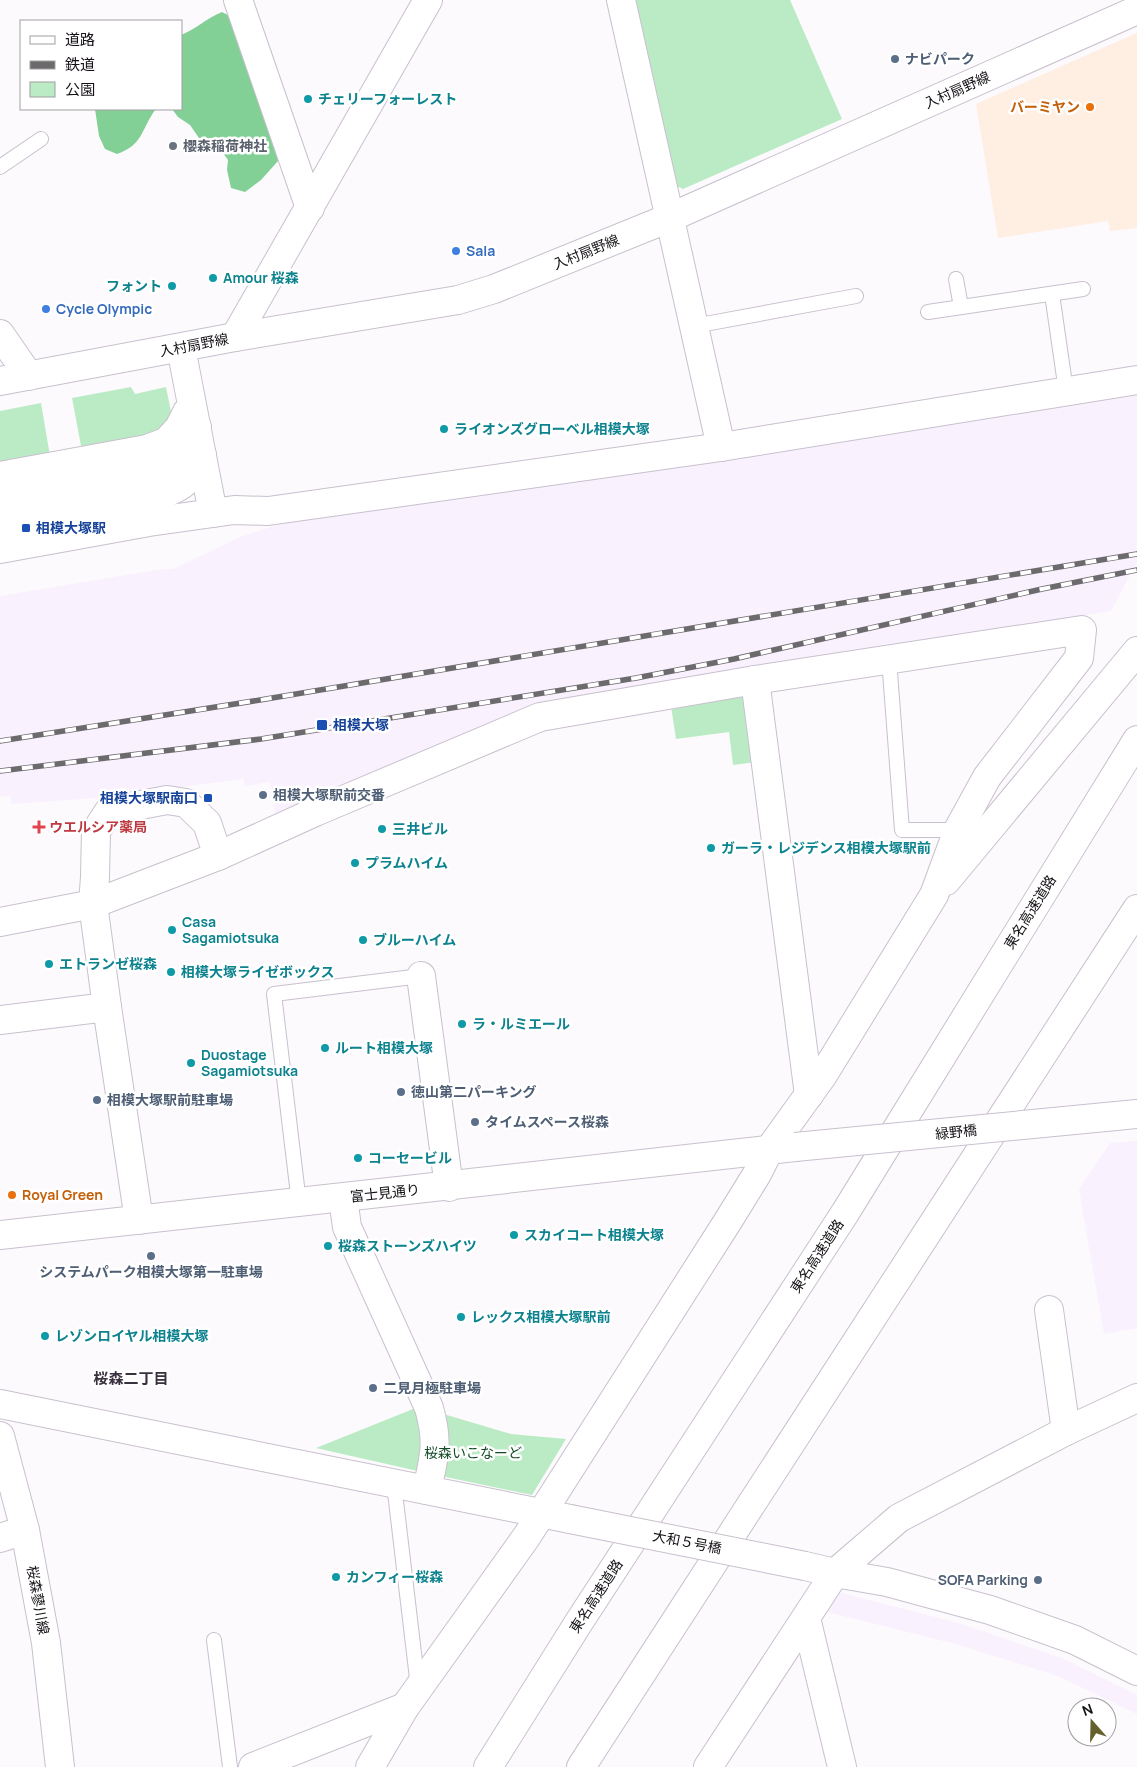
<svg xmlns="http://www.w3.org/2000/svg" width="1137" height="1767" font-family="Manrope,'Noto Sans JP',sans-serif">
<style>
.commercial{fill:#ffeee2}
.built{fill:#f9f1fd}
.green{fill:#bbebc5}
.forest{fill:#82d096}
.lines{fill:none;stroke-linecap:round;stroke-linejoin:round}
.service-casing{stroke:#c9c0ce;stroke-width:16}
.minor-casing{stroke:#c9c0ce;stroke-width:30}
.tertiary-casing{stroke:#c9c0ce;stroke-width:30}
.primary-casing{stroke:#c9c0ce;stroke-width:30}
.motorway-casing{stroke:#c9c0ce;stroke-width:30}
.service{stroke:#fff;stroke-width:14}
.minor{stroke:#fff;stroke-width:28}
.tertiary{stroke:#fff;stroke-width:28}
.primary{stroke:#fff;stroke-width:28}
.motorway{stroke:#fff;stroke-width:28}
.rail-casing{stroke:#6d6a6e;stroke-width:5.5}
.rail{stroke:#fff;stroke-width:4;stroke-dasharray:11;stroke-linecap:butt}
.tertiary-bridge-casing{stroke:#c9c0ce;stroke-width:30;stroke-linecap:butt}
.primary-bridge-casing{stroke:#c9c0ce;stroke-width:30;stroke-linecap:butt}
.tertiary-bridge{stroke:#fff;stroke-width:28}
.primary-bridge{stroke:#fff;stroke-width:28}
.service-dot{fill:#5c6f8a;stroke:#fff;stroke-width:2}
.culture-dot{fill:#0f9aa8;stroke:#fff;stroke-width:2}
.food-dot{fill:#e8710a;stroke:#fff;stroke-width:2}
.worship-dot{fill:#6b7280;stroke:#fff;stroke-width:2}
.shop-dot{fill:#3f7fe0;stroke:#fff;stroke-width:2}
.transit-dot{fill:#1a4fb4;stroke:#fff;stroke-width:2}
.health-dot{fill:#e0444e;stroke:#fff;stroke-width:2}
.labels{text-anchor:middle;stroke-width:5;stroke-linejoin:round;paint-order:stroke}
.service-label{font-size:14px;font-weight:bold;fill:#4e5e75;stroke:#fff;text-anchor:start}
.street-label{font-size:14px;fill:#141015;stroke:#fff}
.culture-label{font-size:14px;font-weight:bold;fill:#0d838f;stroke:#fff;text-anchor:start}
.food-label{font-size:14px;font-weight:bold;fill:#c56008;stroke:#fff;text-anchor:end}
.worship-label{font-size:14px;font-weight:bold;fill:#5b616d;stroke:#fff;text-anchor:start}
.shop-label{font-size:14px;font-weight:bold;fill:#366cbe;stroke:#fff;text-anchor:start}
.transit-label{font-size:14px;font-weight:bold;fill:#164399;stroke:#fff;text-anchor:start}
.health-label{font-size:14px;font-weight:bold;fill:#be3a42;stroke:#fff;text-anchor:start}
.park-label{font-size:14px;fill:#124b26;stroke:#fff}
.neighbourhood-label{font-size:15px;font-weight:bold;fill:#39313d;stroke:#fff}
</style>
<rect width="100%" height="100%" fill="#fcfafd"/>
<path class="commercial" d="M1137,33V228L1110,231L1108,221L998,238L976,104Z"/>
<g class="built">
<path d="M1137,389V562L1111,611L746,669L535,707L276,816L270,782L245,786L243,779L97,798L12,804L10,796L0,797V596L162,569H173L240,537L287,522Z"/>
<path d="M1137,1141V1328L1104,1334L1079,1189L1110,1143Z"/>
<path d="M834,1591L962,1624L1064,1659L1137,1695V1714L1058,1676L956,1644L823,1611Z"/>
</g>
<g class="green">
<path d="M634,0H790L842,119L683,189L674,185Z"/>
<path d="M131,387L135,394L166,387L171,412L168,425L156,435L82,451L72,398Z"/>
<path d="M41,403L50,456L0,466V411Z"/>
<path d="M745,694L756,762L733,765L729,732L676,739L671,706Z"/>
<path d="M418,1407L426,1428L422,1472L316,1448Z"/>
<path d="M440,1413L511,1434L566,1439L532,1495L441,1476Z"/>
</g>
<g class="forest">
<path d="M222,12L239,21L278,148V161L261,180L245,192L231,188L227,170L228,160L221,150L212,142L199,138L190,125L178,117L172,109H181V35C196,29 207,18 222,12Z"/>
<path d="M95,109H159L155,110C141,130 143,145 117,154L105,149L99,136Z"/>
</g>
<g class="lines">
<g class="service-casing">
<g id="service">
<path d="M0,167L41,139"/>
<path d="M956,279L961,307"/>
<path d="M1052,294L1066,391"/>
<path d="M928,312L1083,289"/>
<path d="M694,326L856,296"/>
<path d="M889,659L902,830H958"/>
<path d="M299,1203L274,994L421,976"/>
<path d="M394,1484L418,1687"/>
<path d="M214,1640L230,1767"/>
</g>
</g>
<g class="minor-casing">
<g id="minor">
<path d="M238,0L310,208"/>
<path d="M621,0L721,447"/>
<path d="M0,334L29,376"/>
<path d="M235,337L428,0"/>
<path d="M0,476L147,449L166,442L179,428L187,412"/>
<path d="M0,499L152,471C181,460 183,454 197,427"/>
<path d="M213,513L234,510L268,511L721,447L1137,380"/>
<path d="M0,521L159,496C185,486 191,480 202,455"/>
<path d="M0,549L149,522L213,513L181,348"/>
<path d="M755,680L809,1095"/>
<path d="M946,881L1137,651"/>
<path d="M93,904L95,877L96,831L109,811L167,800L186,803L207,823L218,856"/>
<path d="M0,922L93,904L218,856L315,812L540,717L755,680L1082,630L1079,658L987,777L958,830L934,895L823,1075L769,1150L757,1174L728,1221L527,1536L405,1707L370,1767"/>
<path d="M421,976L449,1187"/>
<path d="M0,1020L107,1007"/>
<path d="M343,1198L347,1227L429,1408C439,1443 434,1457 427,1490"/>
<path d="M1049,1310L1066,1431"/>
<path d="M0,1538L25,1530"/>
<path d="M806,1618L842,1767"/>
<path d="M253,1767L405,1707"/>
<path d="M708,1767L835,1573L899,1518L1066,1431L1137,1398"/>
</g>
</g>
<g class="tertiary-casing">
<g id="tertiary">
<path d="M0,381L235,337L458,300L494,289L669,218L1137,10"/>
<path d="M93,904L107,1007L139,1220"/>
<path d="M0,1404L570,1519"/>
<path d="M0,1436L25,1530L46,1643L60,1767"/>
<path d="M805,1566L835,1573L887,1582L990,1610L1075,1640L1137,1671"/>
</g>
</g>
<g class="primary-casing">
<g id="primary">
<path d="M1116,1116L1137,1114"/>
<path d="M0,1235L795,1147"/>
</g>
</g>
<g class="motorway-casing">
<g id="motorway">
<path d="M488,1767L579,1622L845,1213L1137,740"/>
<path d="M581,1767L1137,909"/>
</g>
</g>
<use href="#service" class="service"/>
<use href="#minor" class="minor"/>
<use href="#tertiary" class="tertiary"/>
<use href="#primary" class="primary"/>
<use href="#motorway" class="motorway"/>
<g class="rail-casing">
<g id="rail">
<path d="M0,741L260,700L1137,554"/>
<path d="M0,771L261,739L636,678L734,659L1042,589L1137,570"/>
</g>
</g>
<use href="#rail" class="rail"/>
<g class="tertiary-bridge-casing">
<path id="tertiary-bridge" d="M570,1519L805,1566"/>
</g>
<g class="primary-bridge-casing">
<path id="primary-bridge" d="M795,1147L1116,1116"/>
</g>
<use href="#tertiary-bridge" class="tertiary-bridge"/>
<use href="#primary-bridge" class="primary-bridge"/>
</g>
<g class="service-dot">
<circle cx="895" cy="59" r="5"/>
<circle cx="263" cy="795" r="5"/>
<circle cx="401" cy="1092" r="5"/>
<circle cx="97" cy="1100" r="5"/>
<circle cx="475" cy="1122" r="5"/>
<circle cx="151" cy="1256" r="5"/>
<circle cx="373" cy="1388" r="5"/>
<circle cx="1038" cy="1580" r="5"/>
</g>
<g class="culture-dot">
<circle cx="308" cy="99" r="5"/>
<circle cx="213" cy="278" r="5"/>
<circle cx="172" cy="286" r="5"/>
<circle cx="444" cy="429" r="5"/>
<circle cx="382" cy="829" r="5"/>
<circle cx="711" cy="848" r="5"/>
<circle cx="355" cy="863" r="5"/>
<circle cx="172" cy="930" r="5"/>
<circle cx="363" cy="940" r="5"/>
<circle cx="49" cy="964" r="5"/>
<circle cx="171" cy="972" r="5"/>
<circle cx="462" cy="1024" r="5"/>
<circle cx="325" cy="1048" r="5"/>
<circle cx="191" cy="1063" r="5"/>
<circle cx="358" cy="1158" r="5"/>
<circle cx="514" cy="1235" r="5"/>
<circle cx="328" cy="1246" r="5"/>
<circle cx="461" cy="1317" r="5"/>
<circle cx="45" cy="1336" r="5"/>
<circle cx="336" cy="1577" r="5"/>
</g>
<g class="food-dot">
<circle cx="1090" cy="107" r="5"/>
<circle cx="12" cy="1195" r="5"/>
</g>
<circle class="worship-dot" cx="173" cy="146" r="5"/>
<g class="shop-dot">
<circle cx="456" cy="251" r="5"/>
<circle cx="46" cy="309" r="5"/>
</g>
<g class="transit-dot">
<rect x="21" y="523" width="10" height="10" rx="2.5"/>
<rect x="316" y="719" width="12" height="12" rx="2.5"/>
<rect x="203" y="793" width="10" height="10" rx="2.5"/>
</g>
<path class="health-dot" d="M36.5 819.5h5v5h5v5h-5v5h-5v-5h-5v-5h5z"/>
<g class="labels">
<g class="service-label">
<text x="905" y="64">ナビパーク</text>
<text x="273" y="800">相模大塚駅前交番</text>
<text x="411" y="1097">徳山第二パーキング</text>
<text x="107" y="1105">相模大塚駅前駐車場</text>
<text x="485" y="1127">タイムスペース桜森</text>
<text x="151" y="1277" text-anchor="middle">システムパーク相模大塚第一駐車場</text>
<text x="383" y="1393">二見月極駐車場</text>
<text x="1028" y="1585" text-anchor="end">SOFA Parking</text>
</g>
<g class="street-label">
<text transform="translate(957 90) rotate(-24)" y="5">入村扇野線</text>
<text transform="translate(586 252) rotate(-22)" y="5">入村扇野線</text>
<text transform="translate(194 345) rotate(-11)" y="5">入村扇野線</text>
<text transform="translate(1030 912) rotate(-58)" y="5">東名高速道路</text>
<text transform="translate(956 1132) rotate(-6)" y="5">緑野橋</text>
<text transform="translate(385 1193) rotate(-6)" y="5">富士見通り</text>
<text transform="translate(817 1256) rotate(-57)" y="5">東名高速道路</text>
<text transform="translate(687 1542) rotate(11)" y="5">大和５号橋</text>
<text transform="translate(596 1596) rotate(-57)" y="5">東名高速道路</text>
<text transform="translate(38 1600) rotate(80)" y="5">桜森蓼川線</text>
</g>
<g class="culture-label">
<text x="318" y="104">チェリーフォーレスト</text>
<text x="223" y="283">Amour 桜森</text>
<text x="162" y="291" text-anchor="end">フォント</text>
<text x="454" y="434">ライオンズグローベル相模大塚</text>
<text x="392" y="834">三井ビル</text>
<text x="721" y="853">ガーラ・レジデンス相模大塚駅前</text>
<text x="365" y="868">プラムハイム</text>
<text x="182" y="927">Casa<tspan x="182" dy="16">Sagamiotsuka</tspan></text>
<text x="373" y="945">ブルーハイム</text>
<text x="59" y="969">エトランゼ桜森</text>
<text x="181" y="977">相模大塚ライゼボックス</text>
<text x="472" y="1029">ラ・ルミエール</text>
<text x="335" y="1053">ルート相模大塚</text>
<text x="201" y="1060">Duostage<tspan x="201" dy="16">Sagamiotsuka</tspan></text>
<text x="368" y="1163">コーセービル</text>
<text x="524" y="1240">スカイコート相模大塚</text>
<text x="338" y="1251">桜森ストーンズハイツ</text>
<text x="471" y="1322">レックス相模大塚駅前</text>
<text x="55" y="1341">レゾンロイヤル相模大塚</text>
<text x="346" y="1582">カンフィー桜森</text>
</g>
<g class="food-label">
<text x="1080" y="112">バーミヤン</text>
<text x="22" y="1200" text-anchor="start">Royal Green</text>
</g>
<g class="worship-label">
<text x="183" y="151">櫻森稲荷神社</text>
</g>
<g class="shop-label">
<text x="466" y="256">Sala</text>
<text x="56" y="314">Cycle Olympic</text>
</g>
<g class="transit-label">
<text x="36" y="533">相模大塚駅</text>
<text x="333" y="730">相模大塚</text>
<text x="198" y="803" text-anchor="end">相模大塚駅南口</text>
</g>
<g class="health-label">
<text x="49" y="832">ウエルシア薬局</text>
</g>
<g class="park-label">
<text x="473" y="1458">桜森いこなーど</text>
</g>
<g class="neighbourhood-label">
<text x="131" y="1384">桜森二丁目</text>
</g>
</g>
<rect x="20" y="20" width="162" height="90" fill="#ffffff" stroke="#a19fa1"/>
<rect x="30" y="36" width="25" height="8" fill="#ffffff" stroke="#a19fa1"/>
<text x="65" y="45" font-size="15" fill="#141015">道路</text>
<rect x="30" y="61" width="25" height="8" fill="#6d6a6e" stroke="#a19fa1"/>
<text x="65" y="70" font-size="15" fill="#141015">鉄道</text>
<rect x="30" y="82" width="25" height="15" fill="#bbebc5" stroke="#a19fa1"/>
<text x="65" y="95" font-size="15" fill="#141015">公園</text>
<g transform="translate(1092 1722) rotate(340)"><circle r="24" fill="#ffffff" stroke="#a19fa1"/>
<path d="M0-4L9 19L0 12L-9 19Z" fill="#65612d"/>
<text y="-8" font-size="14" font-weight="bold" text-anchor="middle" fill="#141015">N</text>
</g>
</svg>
